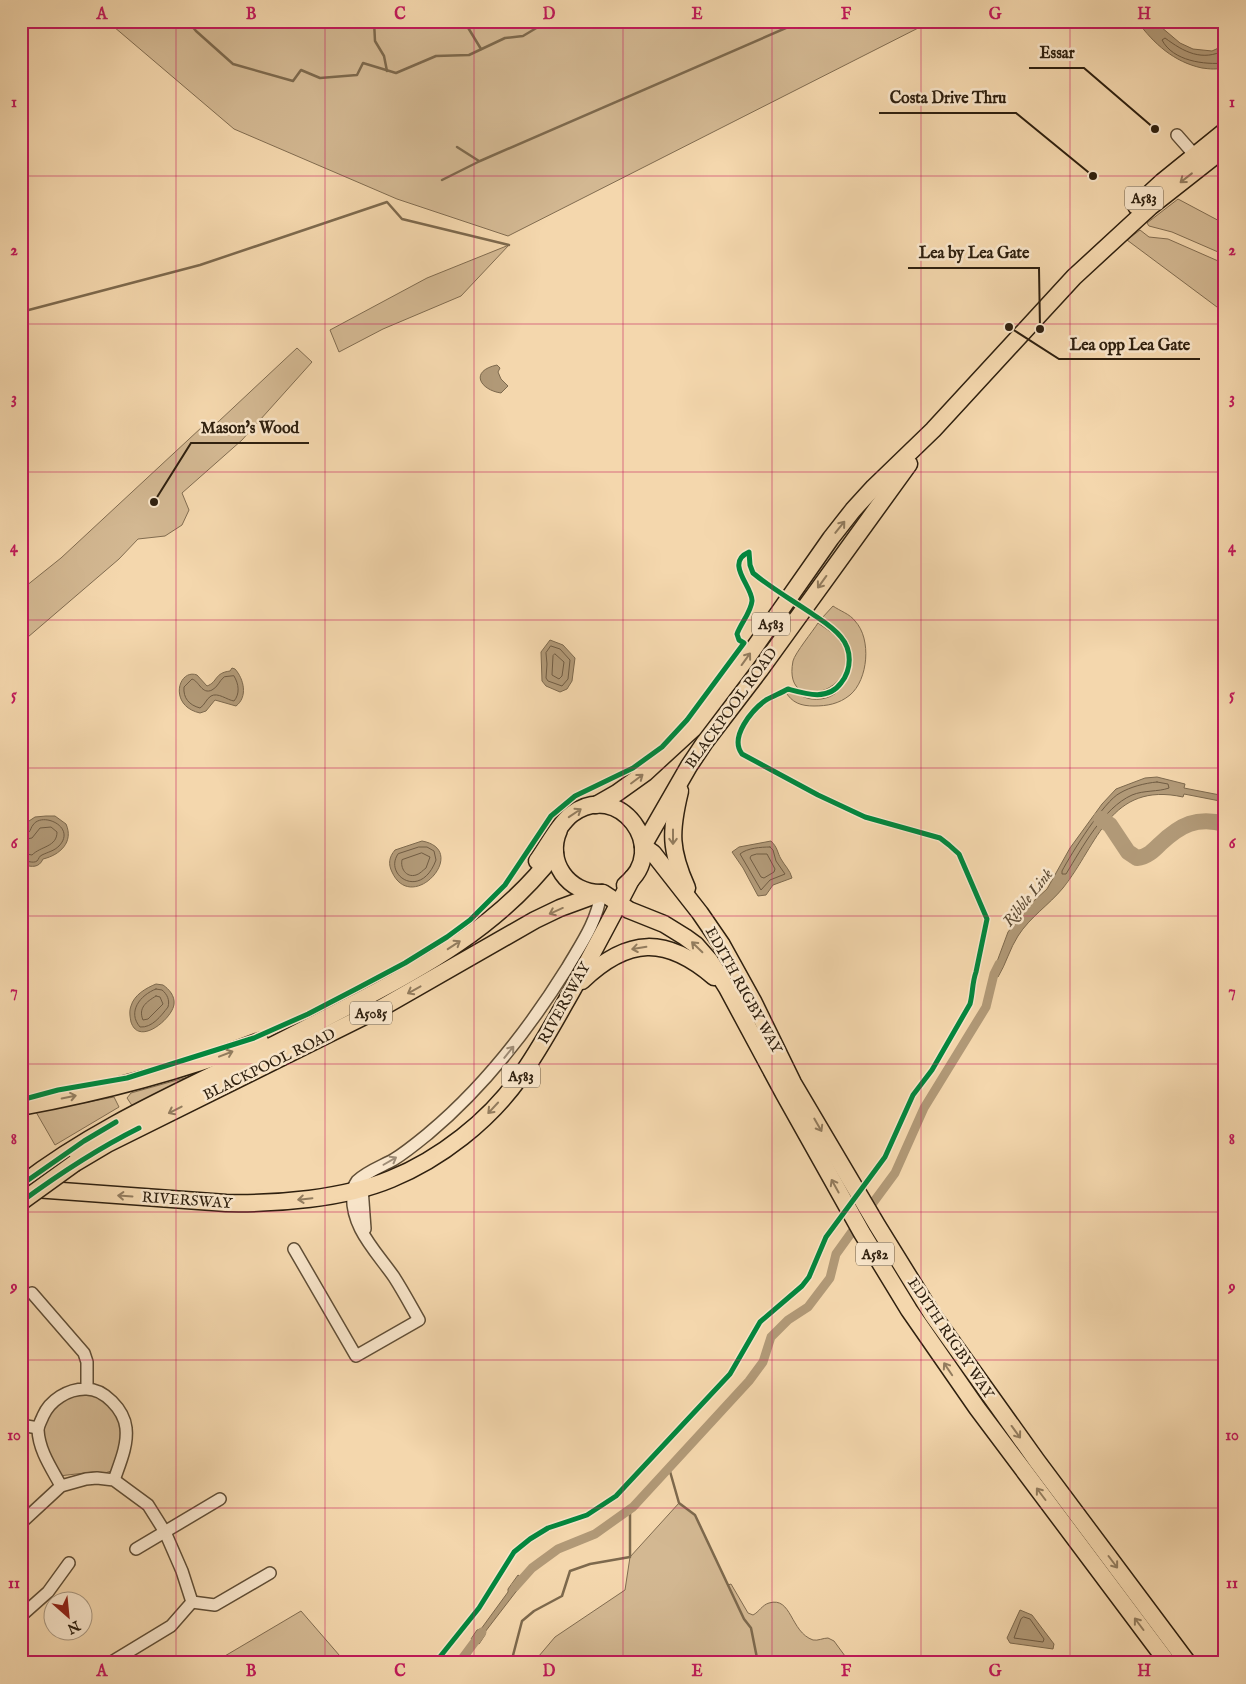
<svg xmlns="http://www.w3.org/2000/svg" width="1246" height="1684" font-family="'IM FELL English',serif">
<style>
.green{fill:#d3b892;stroke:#816c50}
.water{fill:#b19977;stroke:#7d694d}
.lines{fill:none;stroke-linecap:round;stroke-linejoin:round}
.shore{stroke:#705c43;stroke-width:1}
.stream{stroke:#7d694d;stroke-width:2.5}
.canal{stroke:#b19977;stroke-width:9}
.river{stroke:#b19977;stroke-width:16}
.minor-casing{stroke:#604e36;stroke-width:14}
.highway-casing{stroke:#2f200f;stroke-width:19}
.minor{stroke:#f8e5ca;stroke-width:11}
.highway{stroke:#f4d7ad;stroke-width:16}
.highway-bridge-casing{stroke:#2f200f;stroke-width:19;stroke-linecap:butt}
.highway-bridge{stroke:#f4d7ad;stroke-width:16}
.cycleway-casing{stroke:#f8e5ca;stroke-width:8}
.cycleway{stroke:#00873e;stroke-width:5}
.oneway{stroke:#927c5e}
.oneway2{stroke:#9e8c76}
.grid{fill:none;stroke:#c2185b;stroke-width:1;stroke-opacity:0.55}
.labels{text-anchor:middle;stroke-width:5;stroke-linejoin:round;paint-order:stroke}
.shield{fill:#f8e5ca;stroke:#6b5b47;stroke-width:1}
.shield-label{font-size:14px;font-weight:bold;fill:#2f200f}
.street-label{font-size:15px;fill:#2f200f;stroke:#f8e5ca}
.water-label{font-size:16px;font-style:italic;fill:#5c4a33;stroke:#f8e5ca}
.leader{fill:none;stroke:#2f200f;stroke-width:2}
.callout-dot{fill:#2f200f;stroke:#f8e5ca;stroke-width:2}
.callout-label{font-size:16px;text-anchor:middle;font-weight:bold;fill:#2f200f;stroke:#f8e5ca;stroke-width:5;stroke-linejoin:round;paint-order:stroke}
.neatline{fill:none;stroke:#c2185b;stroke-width:2}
.grid-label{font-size:16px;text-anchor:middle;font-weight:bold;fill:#c2185b}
</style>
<rect width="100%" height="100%" fill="#f4d7ad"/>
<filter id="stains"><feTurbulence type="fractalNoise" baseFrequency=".004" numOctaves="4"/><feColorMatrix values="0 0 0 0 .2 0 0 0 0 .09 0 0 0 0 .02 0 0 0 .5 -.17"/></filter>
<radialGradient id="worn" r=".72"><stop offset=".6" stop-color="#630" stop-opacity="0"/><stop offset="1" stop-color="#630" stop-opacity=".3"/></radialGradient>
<g class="green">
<path d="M107,21H932L508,236L397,199L234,129Z"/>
<path d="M1178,199L1225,224V255L1172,232L1149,226L1147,223Z"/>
<path d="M1140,230L1149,237L1168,239L1225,264V313L1127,240Z"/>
<path d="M509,245L461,296L383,329L339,352L330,330L427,278Z"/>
<path d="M297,348L312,362L242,440L182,493L189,510L182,525L165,536L138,539L119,559L21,643V590L61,558L202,427L218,422Z"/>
<path d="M833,606C840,611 850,614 855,621C872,639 868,680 850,695C839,704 827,706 814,706C801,706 792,703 785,691L789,690C800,695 808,701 821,699C848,696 860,658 846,638C840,629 830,624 822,618Z"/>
<path d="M818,623C826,629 836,634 841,643C871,685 781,721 793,661C795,653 813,631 818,623Z"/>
<path d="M206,1072L133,1107L127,1098L131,1093Z"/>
<path d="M114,1097L119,1107L55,1145L36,1112Z"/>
<path d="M81,1394L97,1395L116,1411L124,1435L115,1465L111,1471L105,1473L93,1472L59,1476L43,1443L42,1426L55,1405L70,1396Z"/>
<path d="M679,1503L695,1515L728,1585L731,1584L748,1613L753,1615C759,1612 762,1605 769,1603C792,1596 790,1632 813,1640C818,1641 823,1638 828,1638L834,1641L845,1656L876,1663H533L555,1637L625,1590L630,1557Z"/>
<path d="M301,1611L346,1663H213Z"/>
</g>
<g class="water">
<path d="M1137,21H1154L1180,43L1193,49L1212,51L1225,45V67C1217,70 1210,69 1202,68C1174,62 1154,44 1137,21Z"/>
<path d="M497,365L500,368L498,372L501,379L508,386L501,393C480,390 469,371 497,365Z"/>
<path d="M550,640L563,645L575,658L572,681L567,689L560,692L546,686L542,681L541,652Z"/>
<path d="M232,668L235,669C244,679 248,697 236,706L215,700L206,711L200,713C168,706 178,668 197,675L207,686C218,682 214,673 230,671Z"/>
<path d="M1157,777L1185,784L1184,788L1225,796V802L1184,794L1183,797C1110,781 1098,844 1063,888C1049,905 1030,917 1018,936C1010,948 1006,964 998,977L992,975L1008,932L1027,907L1047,889L1070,848L1102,804L1116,789L1145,778Z"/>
<path d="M46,816H55L66,824C74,842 60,855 43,859C39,868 32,867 24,865L21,863V829H24L27,826L25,820L29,821L35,817Z"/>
<path d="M422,841C471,850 412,916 392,872C388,864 389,857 395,850Z"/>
<path d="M771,841C778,848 777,852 781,859C785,866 790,870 792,878L773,885L766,895L758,896L743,868L732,852L739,847Z"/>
<path d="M156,984L163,985C169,989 175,996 174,1004C173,1018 139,1047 131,1022C130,1017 129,1011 131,1006C134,995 146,988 156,984Z"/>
<path d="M518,1575L525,1580L485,1632V1635L479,1644L471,1639L477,1630L481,1629L508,1592V1589Z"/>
<path d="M1020,1610L1032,1615L1054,1644L1053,1649L1010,1643L1007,1638Z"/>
</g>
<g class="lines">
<g class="shore">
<path d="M1225,50C1202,62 1184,52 1165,38L1162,40C1173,61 1204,65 1225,63"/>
<path d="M551,646L560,649L570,660L568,679L562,686L548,681L546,678L547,664L546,653Z"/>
<path d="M555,654L564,662L562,676L559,679L552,675L553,656Z"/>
<path d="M234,676C239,684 240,694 234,701C227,700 218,692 211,696C206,699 205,705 200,708C189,705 183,698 184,687L192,679C199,681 202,695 212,690C218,687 219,681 224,677Z"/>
<path d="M1157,782L1168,784L1169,788C1158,792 1144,790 1132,795C1103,808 1082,848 1066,874H1062V871C1071,854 1104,801 1120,793C1130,787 1145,783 1157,782Z"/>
<path d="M21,834L29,832C31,830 31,827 33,825C42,811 77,827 59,846C54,851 48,852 42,855C39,856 39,859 37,861C33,864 25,860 21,860"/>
<path d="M21,840L32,838L40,828L51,827L57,832C57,847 41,846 32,855L21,853"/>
<path d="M419,847H427L434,851L436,860C421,901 383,875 398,854Z"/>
<path d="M770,847L773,850L776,861L785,874L770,880L761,890L740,854C747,848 761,847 770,847Z"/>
<path d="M422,853L430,857L426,868C423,870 420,874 416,875C406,878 400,868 402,860Z"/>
<path d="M757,854H767L775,869L774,872L764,878L761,877L750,858L751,856Z"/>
<path d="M156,989L162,990C167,994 170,1000 168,1007C161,1016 152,1028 140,1027C127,1012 140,995 156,989Z"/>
<path d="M156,996L160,997L163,1004L148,1019L143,1020C138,1008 146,1002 156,996Z"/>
<path d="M1024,1617L1030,1619L1044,1639L1043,1642L1014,1638L1021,1619Z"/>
</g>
<g class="stream">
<path d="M188,21L196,31L233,64L293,81L301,70L320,78L357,75L363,63L396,73L436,56L469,55L505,38L523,36L548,21"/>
<path d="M374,21L375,41L384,56L387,71"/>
<path d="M464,21L481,49"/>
<path d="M457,147L479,161"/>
<path d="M442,180L480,161L802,21"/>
<path d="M21,312L200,265L387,202L402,219L509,245"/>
<path d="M669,1468L679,1503L695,1515L744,1619L751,1628L758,1663"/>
<path d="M511,1663L522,1621L534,1611L562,1596L570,1571L590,1564L630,1557V1509"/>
</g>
<g class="canal">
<path d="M867,1211L895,1173L924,1108L986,1007L994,974L999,964"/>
<path d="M515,1587L532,1568L558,1549L595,1534L633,1507L749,1381L763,1362L771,1337L788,1320L808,1307L830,1278L836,1254L859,1222"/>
<path d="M459,1663L482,1632"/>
</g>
<path class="river" d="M1101,819L1110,825L1128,852L1137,858C1147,857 1153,851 1160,844C1180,825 1197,816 1225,824"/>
<g class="minor-casing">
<g id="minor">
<path d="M1177,135L1199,160"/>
<path d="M362,1188L365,1229"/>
<path d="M294,1249L356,1356L419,1320C411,1306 403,1291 394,1277C376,1251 349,1226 353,1191C353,1187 355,1184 357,1181C366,1172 382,1166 393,1160C406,1152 418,1142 429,1133C485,1086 529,1029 567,968C581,944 597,922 601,893"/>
<path d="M32,1293L84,1353L87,1362V1388"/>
<path d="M21,1425L38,1428"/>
<path d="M61,1486C52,1469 39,1451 38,1430C38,1426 41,1421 43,1416C50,1400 68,1389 85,1389C104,1388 124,1410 126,1428C128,1445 120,1463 114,1480"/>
<path d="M21,1523L61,1486L86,1479L97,1478L114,1480L148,1505L165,1532L182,1571L192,1602L171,1626L110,1663"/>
<path d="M136,1549L220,1499"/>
<path d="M192,1602L215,1605L270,1573"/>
<path d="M21,1616L48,1592L69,1563"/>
</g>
</g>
<g class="highway-casing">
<g id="highway">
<path d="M1136,206L1162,182L1225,131"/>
<path d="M680,791C670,832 670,850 687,888"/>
<path d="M596,805L617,793L645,773L694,728L747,658L831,538L853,510L874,487L933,430L1074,277L1150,207L1225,148"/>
<path d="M559,830C545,861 568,894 602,893"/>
<path d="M643,846L653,853L700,913L722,945L753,1001L793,1083L877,1225L932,1314L1037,1461L1188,1663"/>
<path d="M643,846L689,766L705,742L760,670L909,464"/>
<path d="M537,861C547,847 559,824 572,814C618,779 672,849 625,885"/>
<path d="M603,893L629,910L664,924L685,937L696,945L710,961L727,988L784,1094L862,1233L909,1310L977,1408L1168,1663"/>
<path d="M582,981C628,937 666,936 714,977"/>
<path d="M21,1107C102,1092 183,1071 260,1041"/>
<path d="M75,1163L107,1144L383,1007L535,920L560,908L601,893"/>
<path d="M21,1185C87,1134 161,1100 235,1064C272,1046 307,1028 343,1009C422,969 501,925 555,853"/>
<path d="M21,1188L226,1203C277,1204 343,1199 391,1179C440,1159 489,1121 520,1077C540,1049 556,1019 573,989C593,952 613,915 632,878"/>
</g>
</g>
<use href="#minor" class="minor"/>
<use href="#highway" class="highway"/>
<g class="highway-bridge-casing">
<path id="highway-bridge" d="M21,1202L75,1163"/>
</g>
<use href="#highway-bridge" class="highway-bridge"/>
<g class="cycleway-casing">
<g id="cycleway">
<path d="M21,1100L58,1090L127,1078L254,1038L308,1014L356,989L405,963L447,937L470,920L505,885L551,816L575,796L633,768L662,747L687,720L744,643L739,640L737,634C741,623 751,612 752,601C753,587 724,563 749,552L750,565L753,573C771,588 792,600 811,613C821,620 833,627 841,637C852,650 852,669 841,683C828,701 806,694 788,689C781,693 773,696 766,700C752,710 729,737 742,754L818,795L865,817L940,838L949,845L959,854L987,919L976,972C972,983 973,993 970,1004L932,1070L913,1095L885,1157L826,1237L809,1277L802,1286L760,1322L730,1374L616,1496L587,1515L548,1528L530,1539L514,1552L479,1608L435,1663"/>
<path d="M21,1185L84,1141L116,1122"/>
<path d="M21,1202C59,1174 97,1149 139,1128"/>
</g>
</g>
<use href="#cycleway" class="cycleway"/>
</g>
<defs><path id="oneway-shaft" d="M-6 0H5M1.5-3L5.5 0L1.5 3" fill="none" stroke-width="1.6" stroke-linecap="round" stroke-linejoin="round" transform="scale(1.25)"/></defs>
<g class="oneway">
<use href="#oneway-shaft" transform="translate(1186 178) rotate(142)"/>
<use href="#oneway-shaft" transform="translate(840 527) rotate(-51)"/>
<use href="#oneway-shaft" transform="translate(822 582) rotate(126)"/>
<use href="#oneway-shaft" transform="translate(746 659) rotate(-54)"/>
<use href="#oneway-shaft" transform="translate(637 779) rotate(-37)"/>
<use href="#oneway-shaft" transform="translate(575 813) rotate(-34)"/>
<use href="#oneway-shaft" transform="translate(673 837) rotate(90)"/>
<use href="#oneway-shaft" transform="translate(556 911) rotate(156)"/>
<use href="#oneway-shaft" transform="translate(454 945) rotate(-33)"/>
<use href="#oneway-shaft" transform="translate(697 947) rotate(-136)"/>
<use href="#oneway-shaft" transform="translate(639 948) rotate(171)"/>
<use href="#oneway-shaft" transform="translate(414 990) rotate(151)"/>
<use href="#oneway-shaft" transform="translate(226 1054) rotate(-21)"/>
<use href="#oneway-shaft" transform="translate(69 1097) rotate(-12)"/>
<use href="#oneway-shaft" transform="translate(493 1108) rotate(133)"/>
<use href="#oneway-shaft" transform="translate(175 1110) rotate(153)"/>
<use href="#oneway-shaft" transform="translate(818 1125) rotate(60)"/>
<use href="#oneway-shaft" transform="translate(835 1186) rotate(-119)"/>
<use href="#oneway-shaft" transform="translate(125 1196) rotate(-176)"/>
<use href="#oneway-shaft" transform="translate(305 1199) rotate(174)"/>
<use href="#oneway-shaft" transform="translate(948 1369) rotate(-124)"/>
<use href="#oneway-shaft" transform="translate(1016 1432) rotate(54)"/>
<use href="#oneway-shaft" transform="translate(1041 1494) rotate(-127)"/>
<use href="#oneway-shaft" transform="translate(1113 1562) rotate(53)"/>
<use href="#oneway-shaft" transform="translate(1139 1624) rotate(-127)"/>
</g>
<g class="oneway2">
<use href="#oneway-shaft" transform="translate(509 1052) rotate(-51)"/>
<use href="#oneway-shaft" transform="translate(390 1161) rotate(-30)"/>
</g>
<path class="grid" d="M176,21V1663M325,21V1663M474,21V1663M623,21V1663M772,21V1663M921,21V1663M1070,21V1663M21,176H1225M21,324H1225M21,472H1225M21,620H1225M21,768H1225M21,916H1225M21,1064H1225M21,1212H1225M21,1360H1225M21,1508H1225"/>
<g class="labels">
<g class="shield">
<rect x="1125" y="186.5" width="38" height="23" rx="4"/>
<rect x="752" y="612.5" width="38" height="23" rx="4"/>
<rect x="350" y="1001.5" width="42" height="23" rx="4"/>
<rect x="502" y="1064.5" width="38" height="23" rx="4"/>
<rect x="856" y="1242.5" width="38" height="23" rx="4"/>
</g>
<g class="shield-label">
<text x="1144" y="203">A583</text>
<text x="771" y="629">A583</text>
<text x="371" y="1018">A5085</text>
<text x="521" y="1081">A583</text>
<text x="875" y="1259">A582</text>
</g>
<g class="street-label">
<text transform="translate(731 708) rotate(-54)" y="5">BLACKPOOL ROAD</text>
<text transform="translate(744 990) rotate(61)" y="5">EDITH RIGBY WAY</text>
<text transform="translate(564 1003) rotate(-61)" y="5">RIVERSWAY</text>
<text transform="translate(269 1064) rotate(-26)" y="5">BLACKPOOL ROAD</text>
<text transform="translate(187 1200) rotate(4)" y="5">RIVERSWAY</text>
<text transform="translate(951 1338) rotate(56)" y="5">EDITH RIGBY WAY</text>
</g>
<g class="water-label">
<text transform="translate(1027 897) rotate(-51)" y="6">Ribble Link</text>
</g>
</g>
<path class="leader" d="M1155 129L1084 68H1029M1093 176L1016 113H879M1040 329L1039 268H908M1009 327L1059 359H1200M154 502L191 443H309"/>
<g class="callout-dot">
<circle cx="1155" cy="129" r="5"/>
<circle cx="1093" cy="176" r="5"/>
<circle cx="1040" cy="329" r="5"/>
<circle cx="1009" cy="327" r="5"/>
<circle cx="154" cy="502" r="5"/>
</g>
<g class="callout-label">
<text x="1057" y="58">Essar</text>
<text x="948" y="103">Costa Drive Thru</text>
<text x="974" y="258">Lea by Lea Gate</text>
<text x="1130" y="350">Lea opp Lea Gate</text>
<text x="250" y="433">Mason's Wood</text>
</g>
<rect width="1246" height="1684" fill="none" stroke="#f4d7ad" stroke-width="55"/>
<g transform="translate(68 1616) rotate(153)"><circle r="24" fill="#f8e5ca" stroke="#a8967f"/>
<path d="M0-4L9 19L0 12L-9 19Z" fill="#8f2418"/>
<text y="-8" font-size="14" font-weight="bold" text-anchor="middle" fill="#2f200f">N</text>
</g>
<rect x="28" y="28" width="1190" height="1628" class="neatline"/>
<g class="grid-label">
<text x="102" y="19">A</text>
<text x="251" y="19">B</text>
<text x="400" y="19">C</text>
<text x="549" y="19">D</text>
<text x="697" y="19">E</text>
<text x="846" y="19">F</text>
<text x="995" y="19">G</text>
<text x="1144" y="19">H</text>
<text x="14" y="107">1</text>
<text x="1232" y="107">1</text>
<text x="14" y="255">2</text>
<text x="1232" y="255">2</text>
<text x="14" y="403">3</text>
<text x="1232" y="403">3</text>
<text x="14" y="552">4</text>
<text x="1232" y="552">4</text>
<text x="14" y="700">5</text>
<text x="1232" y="700">5</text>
<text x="14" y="848">6</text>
<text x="1232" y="848">6</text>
<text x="14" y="996">7</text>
<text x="1232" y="996">7</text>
<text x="14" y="1144">8</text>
<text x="1232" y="1144">8</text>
<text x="14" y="1292">9</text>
<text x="1232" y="1292">9</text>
<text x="14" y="1440">10</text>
<text x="1232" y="1440">10</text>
<text x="14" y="1588">11</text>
<text x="1232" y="1588">11</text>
<text x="102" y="1676">A</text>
<text x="251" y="1676">B</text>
<text x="400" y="1676">C</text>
<text x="549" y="1676">D</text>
<text x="697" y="1676">E</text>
<text x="846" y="1676">F</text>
<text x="995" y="1676">G</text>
<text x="1144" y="1676">H</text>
</g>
<rect width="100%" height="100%" filter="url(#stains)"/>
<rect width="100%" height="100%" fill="url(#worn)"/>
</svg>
